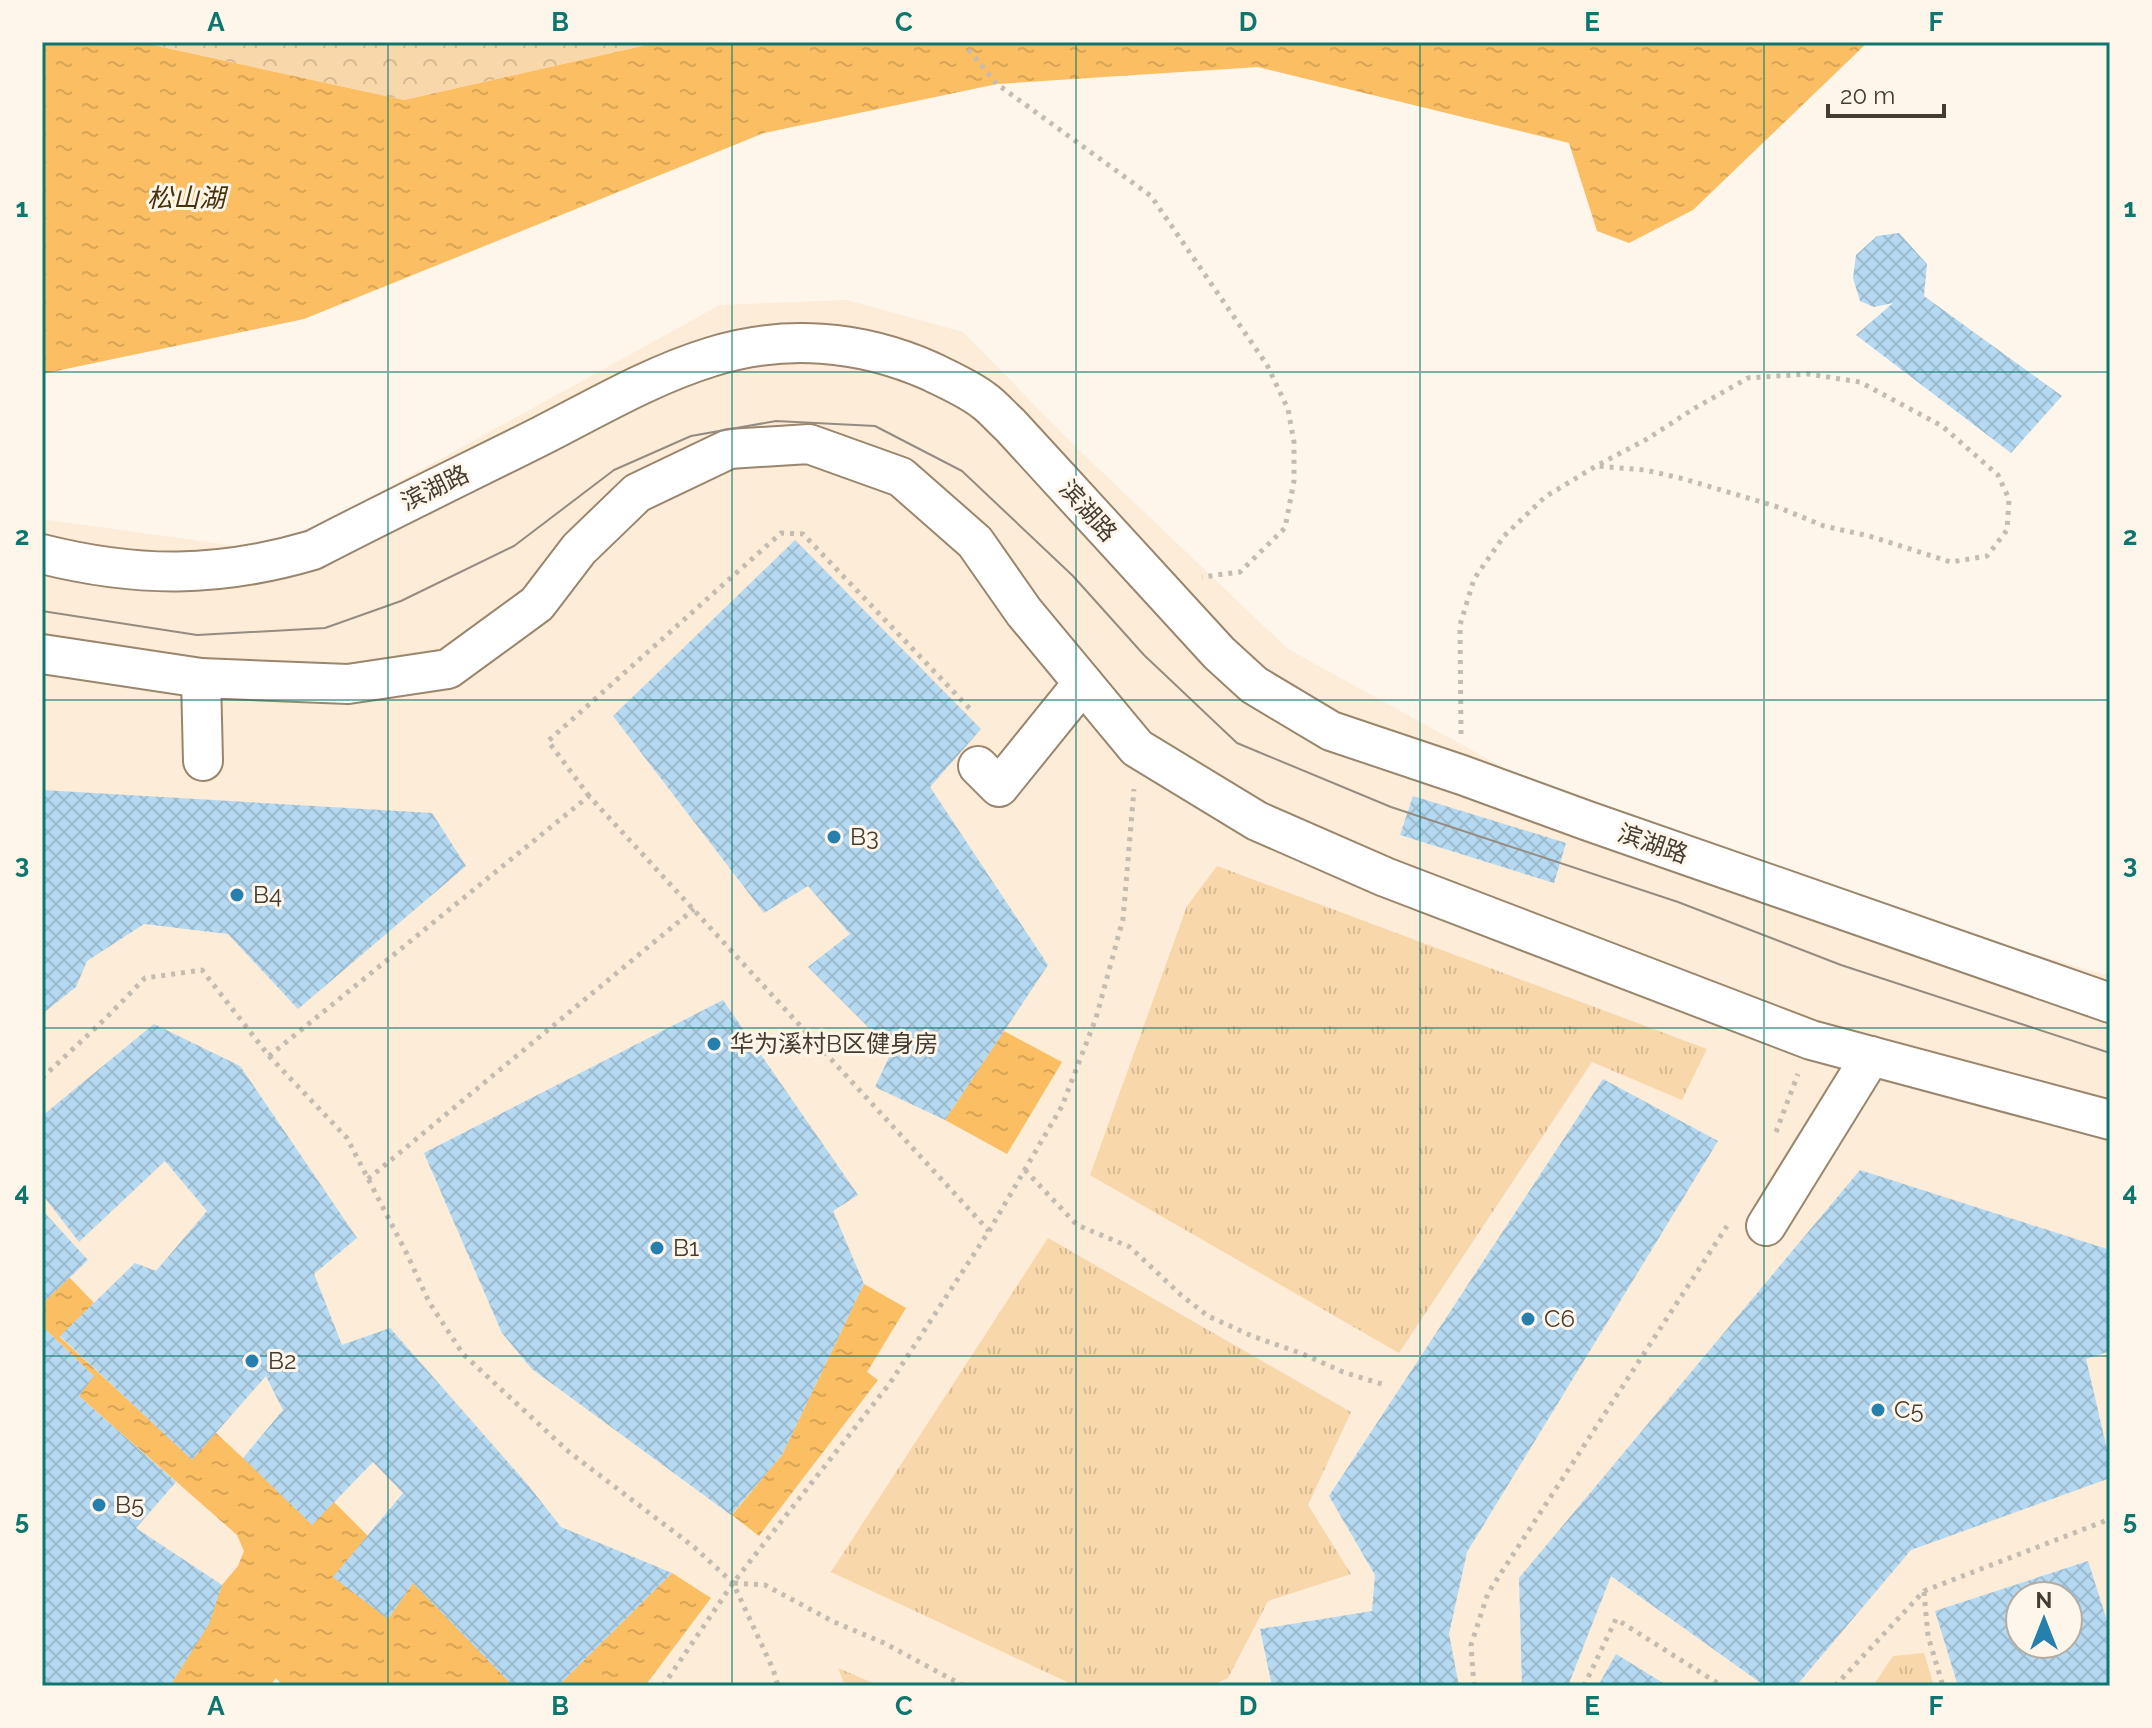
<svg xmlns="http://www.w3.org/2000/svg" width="2152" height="1728" font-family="Raleway,'Noto Sans SC',sans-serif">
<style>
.built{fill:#fcecd8;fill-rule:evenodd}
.grass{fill:url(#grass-tufts)}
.forest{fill:url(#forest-crowns)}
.water{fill:url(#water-ripples)}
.building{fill:url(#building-cross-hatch);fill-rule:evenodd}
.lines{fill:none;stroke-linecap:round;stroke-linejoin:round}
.minor-casing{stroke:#99866c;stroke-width:42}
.path{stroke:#c4bcb0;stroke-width:5;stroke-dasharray:4 6;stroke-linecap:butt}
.minor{stroke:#fff;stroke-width:38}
.tram{stroke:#958c81;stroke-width:2}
.grid{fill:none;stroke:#0f766e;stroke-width:2;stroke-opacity:0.55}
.poi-dot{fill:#2680ae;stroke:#fff6eb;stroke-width:3}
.labels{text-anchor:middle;stroke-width:6;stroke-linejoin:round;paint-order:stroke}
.street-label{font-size:24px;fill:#443c30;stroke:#fff6eb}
.poi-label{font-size:24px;fill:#443c30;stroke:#fff6eb;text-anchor:start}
.water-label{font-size:26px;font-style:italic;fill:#493108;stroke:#fff6eb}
.neatline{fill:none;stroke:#0f766e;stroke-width:3}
.grid-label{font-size:26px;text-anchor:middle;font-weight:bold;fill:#0f766e}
</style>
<defs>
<pattern id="grass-tufts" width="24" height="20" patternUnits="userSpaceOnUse" patternTransform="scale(2)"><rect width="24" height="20" fill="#f8d7aa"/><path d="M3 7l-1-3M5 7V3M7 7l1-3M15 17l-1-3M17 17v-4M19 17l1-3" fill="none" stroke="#d6b993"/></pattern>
<pattern id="forest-crowns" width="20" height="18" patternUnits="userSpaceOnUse" patternTransform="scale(2)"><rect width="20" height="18" fill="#f8d7aa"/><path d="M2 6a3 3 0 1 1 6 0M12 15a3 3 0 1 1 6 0" fill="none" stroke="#d6b993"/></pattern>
<pattern id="water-ripples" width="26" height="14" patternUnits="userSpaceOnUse" patternTransform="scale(2)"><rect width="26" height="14" fill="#fbbe62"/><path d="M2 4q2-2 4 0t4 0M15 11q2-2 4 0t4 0" fill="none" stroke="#d8a455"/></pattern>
<pattern id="building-cross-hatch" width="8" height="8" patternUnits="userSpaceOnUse" patternTransform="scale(2)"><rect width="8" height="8" fill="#b4d9f1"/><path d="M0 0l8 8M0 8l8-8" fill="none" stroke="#9cbbcf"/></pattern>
</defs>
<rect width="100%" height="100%" fill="#fff6eb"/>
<path class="built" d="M847,300L963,332L1078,449L1288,649L1633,839L2110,976V1686H42V519L273,551L720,305ZM2020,1596H2068V1644H2020Z"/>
<g class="grass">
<path d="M1217,866L1707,1049L1682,1100L1592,1062L1399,1353L1090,1175L1187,906Z"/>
<path d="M1048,1238L1351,1412L1308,1505L1351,1574L1268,1601L1228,1678L1210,1686H1076L831,1572Z"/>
<path d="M1924,1653L1934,1686H1873L1893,1656Z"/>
<path d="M838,1668L880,1686H845Z"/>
</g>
<path class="forest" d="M139,42H660L404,100Z"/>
<g class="water">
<path d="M42,42H139L404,100L660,42H1868L1693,210L1629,243L1597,231L1569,143L1258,67L997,84L764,133L304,319L42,374Z"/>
<path d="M1004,1031L1062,1062L1007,1154L945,1120Z"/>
<path d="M69,1277L94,1303L60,1337L192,1459L216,1433L313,1523L334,1502L368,1536L388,1619L413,1583L514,1686H283L276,1678L270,1686H170L208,1624L222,1585L238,1566L244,1551L237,1535L79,1396L93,1375L42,1326V1304Z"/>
<path d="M864,1284L906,1308L867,1372L878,1380L759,1536L732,1515L782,1455Z"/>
<path d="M672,1573L711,1598L645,1686H558Z"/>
</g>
<g class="building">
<path d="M1899,233L1927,264L1924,296L2062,396L2011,453L1856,335L1893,303L1874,307L1860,301L1853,278L1856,255L1877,236Z"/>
<path d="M795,540L981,729L930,787L1048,965L945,1120L875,1087L892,1051L808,967L850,934L808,886L764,913L613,716Z"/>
<path d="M42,790L432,813L466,866L298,1009L228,934L144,924L87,961L76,987L42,1014Z"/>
<path d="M1413,796L1566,843L1554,883L1400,835Z"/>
<path d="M723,1000L858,1195L833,1211L864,1284L782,1455L731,1515L532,1369L502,1333L424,1153Z"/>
<path d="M154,1024L240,1066L357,1238L314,1274L342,1345L390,1328L528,1485L561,1527L672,1573L558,1686H513L413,1583L388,1619L333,1577L403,1493L373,1462L312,1525L243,1458L283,1410L266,1376L192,1460L60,1336L135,1263L156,1271L207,1211L165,1161L79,1242L42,1194V1116Z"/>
<path d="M1603,1079L1718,1141L1467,1552L1449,1634L1459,1686H1272L1260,1629L1372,1611L1375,1575L1329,1496Z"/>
<path d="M1860,1170L2110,1250V1351L2086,1359L2110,1462V1478L1911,1550L1796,1686H1765L1611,1576L1568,1686H1522L1519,1578Z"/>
<path d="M42,1210L88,1260L42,1304Z"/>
<path d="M42,1326L94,1376L79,1396L176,1482L136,1528L222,1585L209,1624L170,1686H42Z"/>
<path d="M2088,1561L2110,1630V1686H1958L1935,1611ZM2020,1596H2068V1644H2020Z"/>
<path d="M1616,1654L1668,1686H1598Z"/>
</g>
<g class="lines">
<g class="minor-casing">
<g id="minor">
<path d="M42,554C138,578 218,578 313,550C388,511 465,474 541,436C596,408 652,375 711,357C784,334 860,340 930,371C948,380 967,388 983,400C993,407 1001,417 1010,425L1219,653L1254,685L1331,731L1462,775L1588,821L2110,1003"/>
<path d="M42,654L201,678L348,684L448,669L537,604L579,549L637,493L729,449L809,444L901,477L975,542L1024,612L1137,748L1257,821L1385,877L1811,1040L2110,1120"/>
<path d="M201,678L203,761"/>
<path d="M978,766L999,787L1083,683"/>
<path d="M1766,1226L1871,1056"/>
</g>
</g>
<g class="path">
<path d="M962,42L997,84L1151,196L1267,365L1288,409L1294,442V481L1285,528L1240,572L1202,577"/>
<path d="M1461,734L1460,625L1474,579L1504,536L1545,497L1596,466L1647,439L1695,408L1748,378L1808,374L1860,382L1942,426L1998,475L2009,499L2007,530L1987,556L1951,562L1869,536L1824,526L1775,506L1684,479L1645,470L1596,466"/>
<path d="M589,796L548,741L781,533L803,534L972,711"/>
<path d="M269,1056L347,1138L407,1254L429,1302L463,1354L569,1452L694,1547L733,1583L773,1669L778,1686"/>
<path d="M42,1078L106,1018L145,978L202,970L269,1056L589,796L989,1231"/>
<path d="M1776,1132L1798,1074"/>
<path d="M1025,1170L1077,1225L1130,1247L1181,1295L1208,1316L1252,1336L1303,1354L1343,1372L1385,1385"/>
<path d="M368,1179L694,909"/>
<path d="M734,1583L765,1585L834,1622L884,1643L964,1686"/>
<path d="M1924,1592L1928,1636L1943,1686"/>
<path d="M663,1686L733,1583L890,1383L989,1231L1062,1106L1096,1018L1123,919L1134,789"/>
<path d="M1474,1686L1471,1645L1488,1593L1727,1226"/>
<path d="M1584,1686L1616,1619L1722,1686"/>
<path d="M1835,1686L1924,1591L2110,1519"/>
</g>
<use href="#minor" class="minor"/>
<path class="tram" d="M42,611L197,635L325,628L401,601L514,546L614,470L691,436L776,421L875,426L962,471L1073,576L1144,655L1237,743L1391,807L1678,902L1841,965L2110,1053"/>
</g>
<path class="grid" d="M388,42V1686M732,42V1686M1076,42V1686M1420,42V1686M1764,42V1686M42,372H2110M42,700H2110M42,1028H2110M42,1356H2110"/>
<g class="poi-dot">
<circle cx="834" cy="837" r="8"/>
<circle cx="237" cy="895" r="8"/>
<circle cx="714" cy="1044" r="8"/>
<circle cx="657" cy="1248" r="8"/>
<circle cx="1528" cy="1319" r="8"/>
<circle cx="252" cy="1361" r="8"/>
<circle cx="1878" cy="1410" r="8"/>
<circle cx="99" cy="1505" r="8"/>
</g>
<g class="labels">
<g class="street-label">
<text transform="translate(435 488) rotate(-26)" y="8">滨湖路</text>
<text transform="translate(1088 511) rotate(48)" y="8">滨湖路</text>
<text transform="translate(1653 844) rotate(19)" y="8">滨湖路</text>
</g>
<g class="poi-label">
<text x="850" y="845">B3</text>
<text x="253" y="903">B4</text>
<text x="730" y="1052">华为溪村B区健身房</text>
<text x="673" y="1256">B1</text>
<text x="1544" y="1327">C6</text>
<text x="268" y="1369">B2</text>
<text x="1894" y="1418">C5</text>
<text x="115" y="1513">B5</text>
</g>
<g class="water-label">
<text x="186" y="207">松山湖</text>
</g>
</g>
<rect width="2152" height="1728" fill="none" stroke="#fff6eb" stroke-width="88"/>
<g transform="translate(2044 1620)"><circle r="38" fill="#fff6eb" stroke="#b4aca0" stroke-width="2"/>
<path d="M0-6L14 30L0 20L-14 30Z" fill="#2680ae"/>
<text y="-12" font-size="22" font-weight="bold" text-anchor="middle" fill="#443c30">N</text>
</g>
<path d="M1828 104v12h116v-12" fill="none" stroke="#443c30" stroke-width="4"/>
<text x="1840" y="104" font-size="24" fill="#443c30" stroke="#fff6eb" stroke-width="6" paint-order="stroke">20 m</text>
<rect x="44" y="44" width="2064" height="1640" class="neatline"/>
<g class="grid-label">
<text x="216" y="31">A</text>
<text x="560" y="31">B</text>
<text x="904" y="31">C</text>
<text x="1248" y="31">D</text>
<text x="1592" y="31">E</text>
<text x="1936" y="31">F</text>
<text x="22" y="217">1</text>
<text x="2130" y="217">1</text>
<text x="22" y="545">2</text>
<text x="2130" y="545">2</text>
<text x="22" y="873">3</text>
<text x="2130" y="873">3</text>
<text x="22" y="1201">4</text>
<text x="2130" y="1201">4</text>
<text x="22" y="1529">5</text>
<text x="2130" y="1529">5</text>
<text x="216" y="1715">A</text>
<text x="560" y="1715">B</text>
<text x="904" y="1715">C</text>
<text x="1248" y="1715">D</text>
<text x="1592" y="1715">E</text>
<text x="1936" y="1715">F</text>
</g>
</svg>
